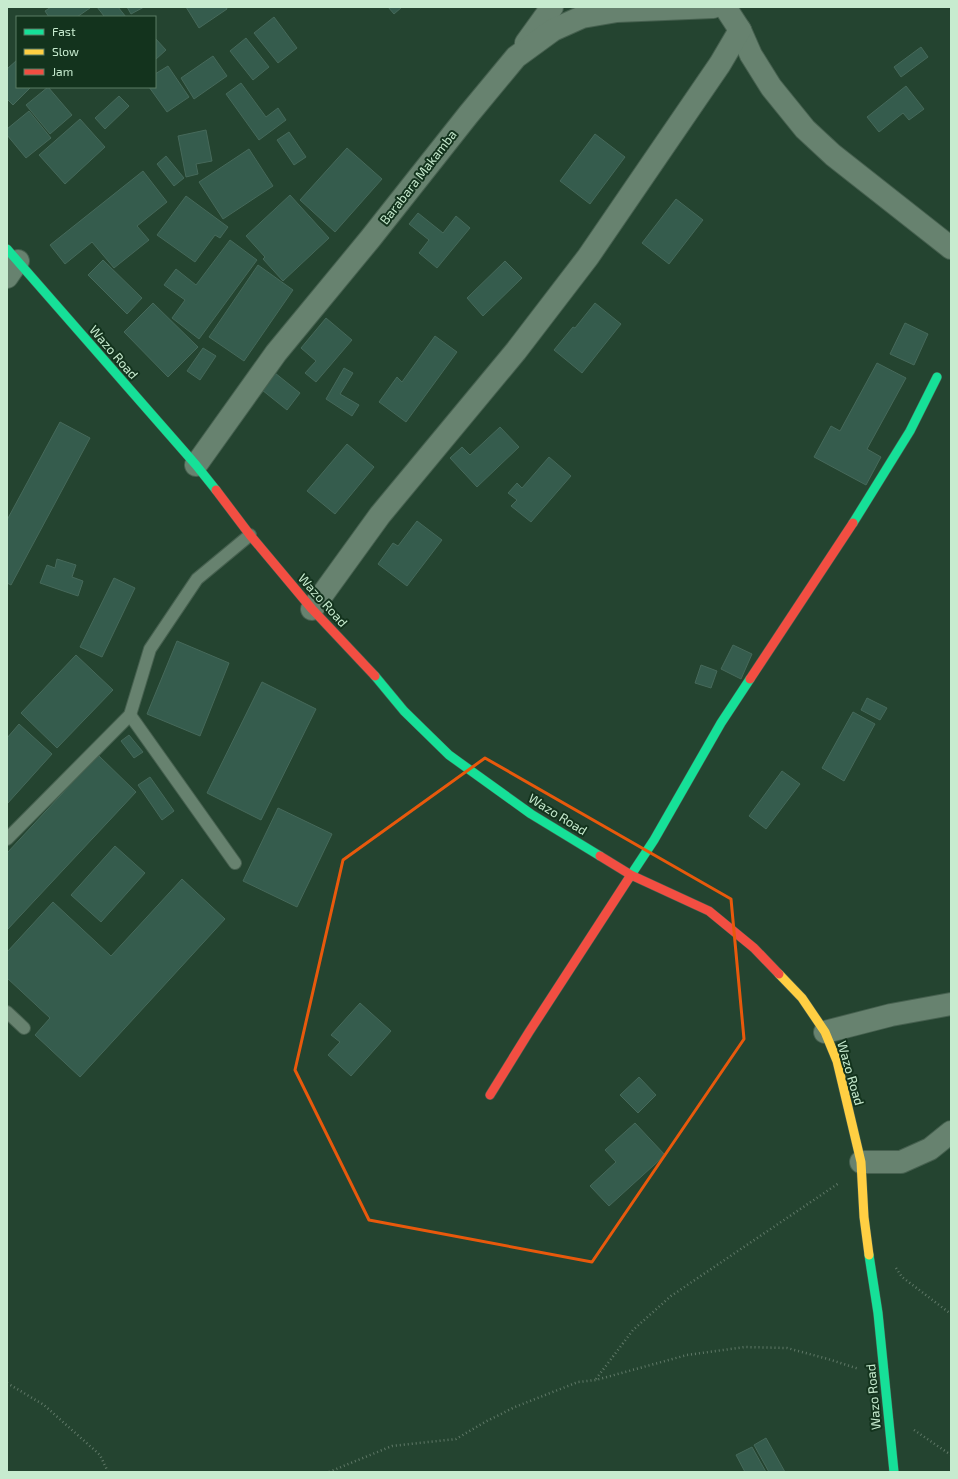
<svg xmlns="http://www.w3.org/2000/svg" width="958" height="1479" font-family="'Exo 2',sans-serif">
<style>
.building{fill:#355c4d;stroke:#46695a}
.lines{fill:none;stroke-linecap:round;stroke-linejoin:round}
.lane-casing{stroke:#46604f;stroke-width:14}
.street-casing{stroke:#46604f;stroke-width:24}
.fast-casing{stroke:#46604f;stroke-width:10}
.slow-casing{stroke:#46604f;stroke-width:10}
.jam-casing{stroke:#46604f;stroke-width:10}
.path{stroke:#607968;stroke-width:2.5;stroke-dasharray:1 3;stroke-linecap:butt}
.lane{stroke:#67826f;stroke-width:12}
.street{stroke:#67826f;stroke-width:22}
.fast{stroke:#16e098;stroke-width:9}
.slow{stroke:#ffcf43;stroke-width:9}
.jam{stroke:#f24e42;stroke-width:9}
.marked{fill:none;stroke:#e8590c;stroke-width:3;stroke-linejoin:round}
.labels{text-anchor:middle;stroke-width:4;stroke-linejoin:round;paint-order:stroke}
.street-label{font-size:13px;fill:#c7ebcf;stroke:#13331d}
</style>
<rect width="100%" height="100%" fill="#244430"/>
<g class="building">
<path d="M51,7H90V8L77,17H49L45,11Z"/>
<path d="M97,7H118L126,17H103L104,16Z"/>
<path d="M127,7H144L131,14Z"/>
<path d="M186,7H226L227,9L199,28Z"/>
<path d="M388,7H402L394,14Z"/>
<path d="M274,17L297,48L278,63L254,33Z"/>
<path d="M155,38L166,50L155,60Z"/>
<path d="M246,38L269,67L253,80L230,51Z"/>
<path d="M921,47L928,57L901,77L894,67Z"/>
<path d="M213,56L227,76L194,99L181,78Z"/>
<path d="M17,60V87H31L13,105L7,99V69Z"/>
<path d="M168,66L189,97L167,112L149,87H155V74Z"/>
<path d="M241,83L266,117L278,108L286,120L259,140L226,94Z"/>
<path d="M906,86L924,109L909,120L903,113L879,132L867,117Z"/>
<path d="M48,87L72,115L50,134L26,105Z"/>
<path d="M119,96L129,106L105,129L95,118Z"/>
<path d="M29,111L51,138L26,158L7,135V129Z"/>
<path d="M80,119L105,147L65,184L39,155Z"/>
<path d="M206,130L212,161L196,164L198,174L186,177L178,136Z"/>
<path d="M289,132L306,157L294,165L277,140Z"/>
<path d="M595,134L625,157L590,204L560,181Z"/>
<path d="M347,148L382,179L335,232L300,200Z"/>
<path d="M249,149L273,186L223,219L199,182Z"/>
<path d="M166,156L184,178L174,186L157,164Z"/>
<path d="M143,171L167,202L137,226L149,240L114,268L92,242L65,264L50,245Z"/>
<path d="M290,195L329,238L283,281L263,259L265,257L246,236Z"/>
<path d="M186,196L228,227L220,238L215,235L195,262L157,235Z"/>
<path d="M676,199L703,220L669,264L642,243Z"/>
<path d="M418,213L443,233L456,216L470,228L437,268L419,253L429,240L409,224Z"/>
<path d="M230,240L257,260L199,339L172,318L185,300L164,285L176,269L196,285Z"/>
<path d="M103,260L142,298L127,314L88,275Z"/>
<path d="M505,261L522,278L483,316L467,298Z"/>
<path d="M258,265L293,290L244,361L209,337Z"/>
<path d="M153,303L198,347L168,377L124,332Z"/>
<path d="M595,303L621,324L582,373L554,350L573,327L575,328Z"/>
<path d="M326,318L352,340L316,382L305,373L316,361L301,348Z"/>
<path d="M905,323L928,334L914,365L890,354Z"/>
<path d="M435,336L457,352L406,422L379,402L397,377L402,382Z"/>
<path d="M203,348L216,356L200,380L187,371Z"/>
<path d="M877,363L906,378L867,449L881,457L866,485L814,457L831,426L840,431Z"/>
<path d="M344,368L353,373L340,394L359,405L352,416L326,399Z"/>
<path d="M275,373L300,393L287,410L262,390Z"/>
<path d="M60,422L90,438L11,585L7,583V520Z"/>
<path d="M500,427L519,447L477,487L450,458L462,447L470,455Z"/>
<path d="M347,444L374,467L335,514L307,491Z"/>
<path d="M549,457L571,476L531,522L511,506L517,500L508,493L517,483L522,488Z"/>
<path d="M417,521L442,540L407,586L378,564L393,543L398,546Z"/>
<path d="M57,559L76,565L72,577L83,581L78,596L40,583L47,565L55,568Z"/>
<path d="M114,578L135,588L102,657L80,647Z"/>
<path d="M177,641L229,663L200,736L147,714Z"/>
<path d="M733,645L752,654L741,679L721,669Z"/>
<path d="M76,655L113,690L57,748L21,713Z"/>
<path d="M701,665L717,671L711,688L695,683Z"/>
<path d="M262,682L316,709L261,820L207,793Z"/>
<path d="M867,698L887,708L880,720L861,710Z"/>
<path d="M853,712L875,724L844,781L822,768Z"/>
<path d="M19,724L52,754L7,804V738Z"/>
<path d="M129,735L143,752L134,758L121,741Z"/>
<path d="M98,755L136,792L7,930V853Z"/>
<path d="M782,771L800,784L766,829L749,816Z"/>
<path d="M150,777L174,811L162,820L138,785Z"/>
<path d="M278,808L332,834L297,907L243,881Z"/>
<path d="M115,846L145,873L101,922L71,895Z"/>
<path d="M182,879L225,919L80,1077L35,1035L50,1018L7,978V952L53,902L111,956Z"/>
<path d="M360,1003L391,1031L351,1076L328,1055L340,1042L331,1035Z"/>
<path d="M639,1077L656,1095L638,1113L620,1095Z"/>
<path d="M635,1123L665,1155L609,1206L590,1186L616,1162L605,1150Z"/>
<path d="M766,1438L785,1472H769L754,1445Z"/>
<path d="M752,1447L766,1472H745L736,1455Z"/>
</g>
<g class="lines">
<g class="lane-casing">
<g id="lane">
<path d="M130,715L235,863"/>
<path d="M7,839L130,715L150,649L197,579L250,535"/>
<path d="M7,1012L24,1028"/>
</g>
</g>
<g class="street-casing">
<g id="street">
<path d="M740,30L751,55L771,87L805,129L833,155L951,248"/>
<path d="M526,43L552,7"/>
<path d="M7,277L18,261"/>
<path d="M196,465L276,353L370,239L468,115L516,57L553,30L582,17L617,11L713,7"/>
<path d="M312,609L380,515L516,351L588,257L720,64L740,30L725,7"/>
<path d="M825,1032L891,1015L951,1004"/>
<path d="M861,1162H901L930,1149L951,1132"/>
</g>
</g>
<g class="fast-casing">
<g id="fast">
<path d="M7,249L196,465L216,490"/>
<path d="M853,523L910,431L937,377"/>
<path d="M375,676L404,711L449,755L531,814L600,856"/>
<path d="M629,878L654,840L721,723L750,679"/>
<path d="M869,1255L878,1313L894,1472"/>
</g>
</g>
<g class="slow-casing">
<path id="slow" d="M779,974L802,998L825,1032L837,1061L861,1162L864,1217L869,1255"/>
</g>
<g class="jam-casing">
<g id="jam">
<path d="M216,490L250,535L312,609L375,676"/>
<path d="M750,679L853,523"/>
<path d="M600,856L631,875L709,911L754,948L779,974"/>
<path d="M490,1095L529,1032L629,878"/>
</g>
</g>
<g class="path">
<path d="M896,1268L902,1277L951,1314"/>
<path d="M596,1379L633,1330L671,1296L839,1183"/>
<path d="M7,1383L44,1405L100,1455L108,1472"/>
<path d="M914,1430L951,1455"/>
<path d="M329,1472L392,1446L456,1439L485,1422L515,1407L578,1382L596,1380L687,1355L745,1347L787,1348L828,1359L859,1369"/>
</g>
<use href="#lane" class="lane"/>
<use href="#street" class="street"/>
<use href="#fast" class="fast"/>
<use href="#slow" class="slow"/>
<use href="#jam" class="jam"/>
</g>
<path class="marked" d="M485,758L731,899L744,1039L592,1262L369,1220L295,1070L343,860Z"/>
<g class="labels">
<g class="street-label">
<text transform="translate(418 177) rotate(-52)" y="5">Barabara Makamba</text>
<text transform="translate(114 352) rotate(49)" y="5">Wazo Road</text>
<text transform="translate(323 600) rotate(48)" y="5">Wazo Road</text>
<text transform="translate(558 814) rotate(32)" y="5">Wazo Road</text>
<text transform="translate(851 1073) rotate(74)" y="5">Wazo Road</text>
<text transform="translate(873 1397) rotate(-95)" y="5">Wazo Road</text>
</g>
</g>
<rect width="958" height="1479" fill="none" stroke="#c7ebcf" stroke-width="16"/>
<rect x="16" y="16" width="140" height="72" fill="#13331d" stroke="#5b7d64"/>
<rect x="24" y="29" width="20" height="6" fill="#16e098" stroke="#5b7d64"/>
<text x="52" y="36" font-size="12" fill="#c7ebcf">Fast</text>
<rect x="24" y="49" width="20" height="6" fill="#ffcf43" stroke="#5b7d64"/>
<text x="52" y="56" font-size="12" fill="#c7ebcf">Slow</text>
<rect x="24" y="69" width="20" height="6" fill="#f24e42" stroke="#5b7d64"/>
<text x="52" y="76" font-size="12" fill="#c7ebcf">Jam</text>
</svg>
